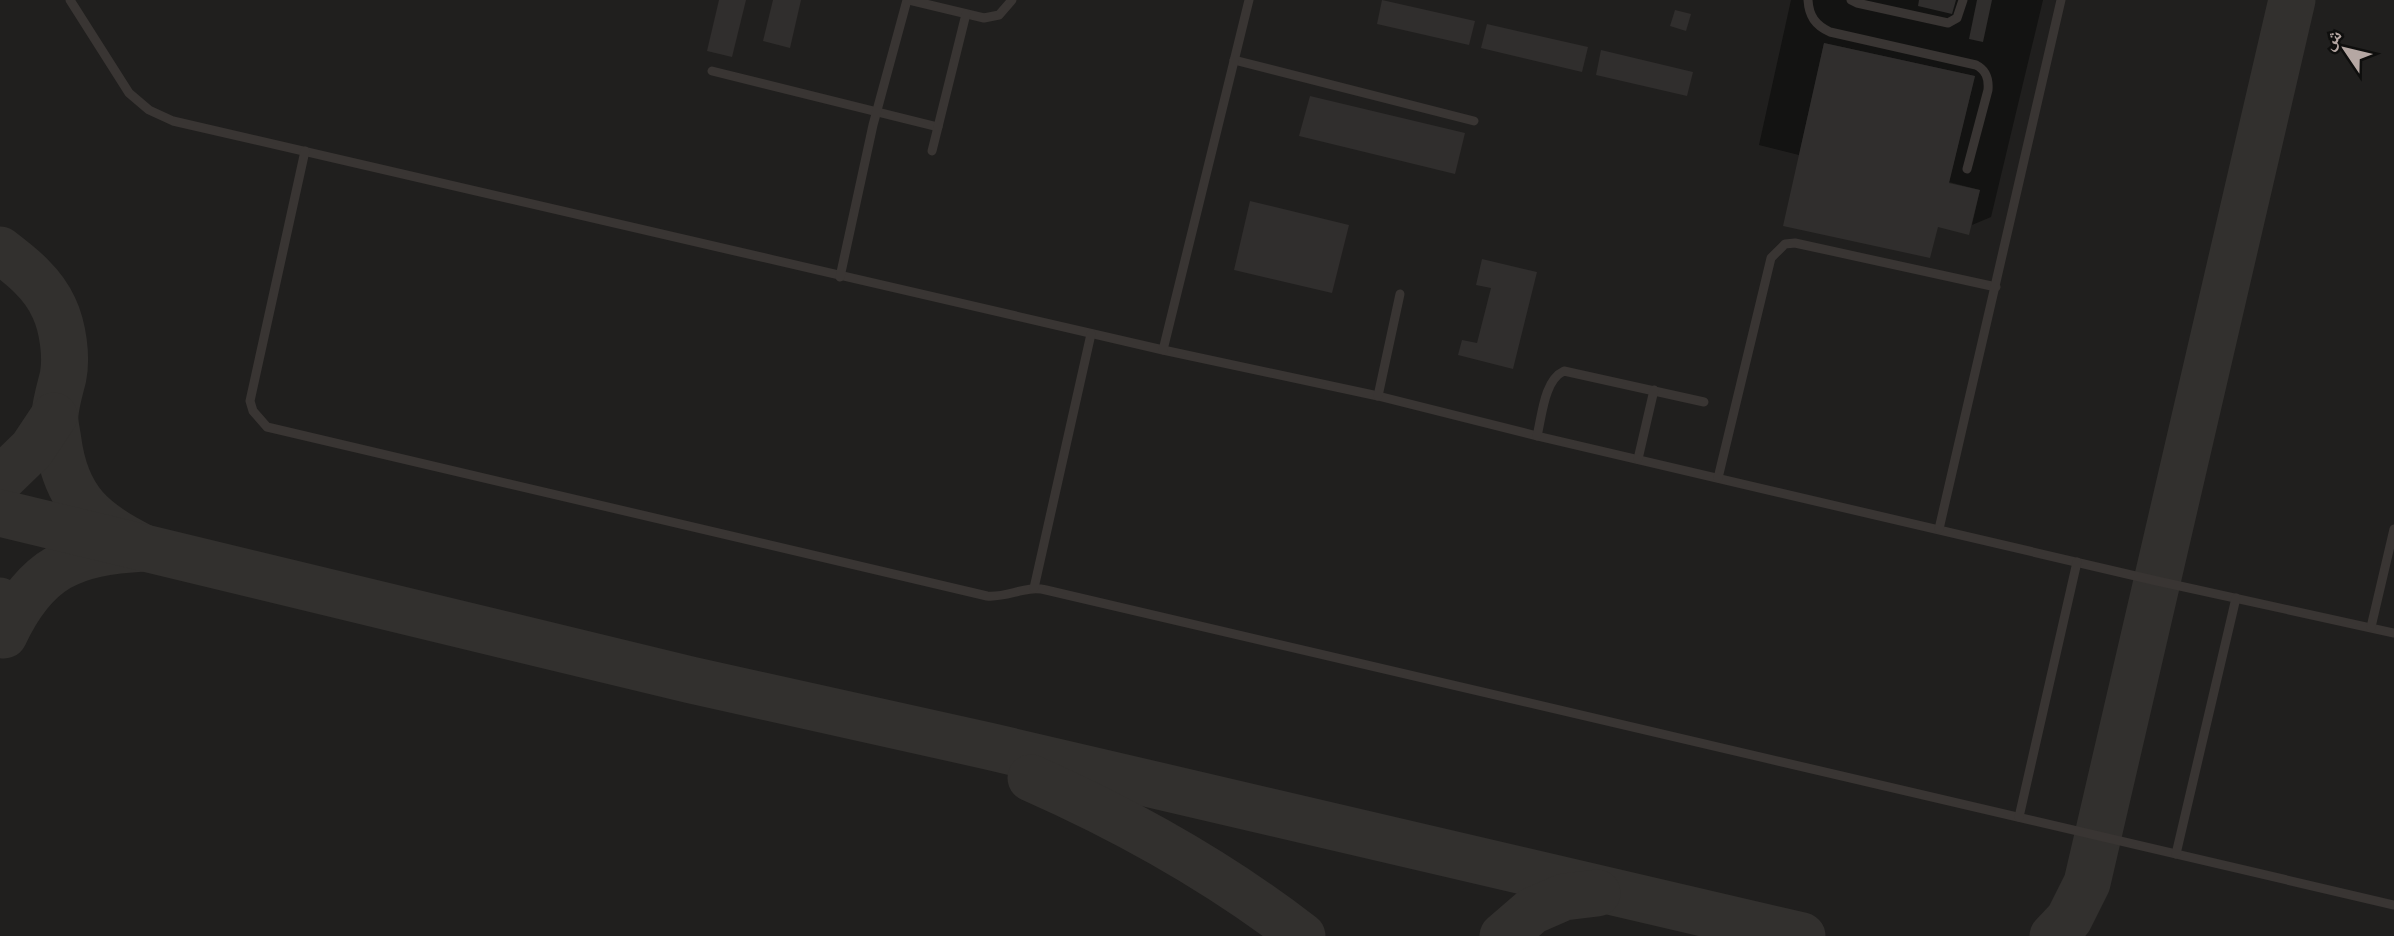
<svg xmlns="http://www.w3.org/2000/svg" width="2394" height="936" font-family="Overpass,'Noto Naskh Arabic',sans-serif">
<style>
.built{fill:#201f1e}
.lines{fill:none;stroke-linecap:round;stroke-linejoin:round}
.taxiway{stroke:#32302e;stroke-width:47}
.building{fill:#302e2d}
.service{stroke:#393533;stroke-width:9}
</style>
<rect width="100%" height="100%" fill="#131312"/>
<path class="built" d="M0,0H1791L1759,145L1799,155L1824,43L1975,76L1949,182L1980,190L1972,225L1991,217L2043,0H2394V936H0Z"/>
<g class="lines">
<g class="taxiway">
<path d="M0,250C21,266 43,283 54,308C63,327 67,357 63,377C60,389 56,402 55,414C54,423 57,432 58,441C66,500 93,523 144,548C72,552 36,567 4,635L0,601"/>
<path d="M0,480L32,449L54,416"/>
<path d="M0,513L691,680L988,746L1802,936"/>
<path d="M1031,778C1126,820 1219,872 1302,936"/>
<path d="M1503,936L1532,911L1564,897L1597,893"/>
<path d="M2053,936L2069,919L2087,883L2292,0"/>
</g>
</g>
<g class="building">
<path d="M719,0H746L732,57L707,51Z"/>
<path d="M773,0H801L790,48L763,41Z"/>
<path d="M1382,0L1475,21L1469,45L1377,24Z"/>
<path d="M1919,0H1956L1952,14L1918,6Z"/>
<path d="M1977,0H1992L1983,42L1969,39Z"/>
<path d="M1675,10L1691,14L1686,31L1670,26Z"/>
<path d="M1487,24L1588,47L1582,72L1481,48Z"/>
<path d="M1824,43L1975,76L1949,183L1980,190L1969,235L1938,227L1930,258L1783,226Z"/>
<path d="M1601,50L1693,72L1687,96L1596,75Z"/>
<path d="M1310,96L1465,133L1455,174L1299,136Z"/>
<path d="M1250,201L1349,225L1332,293L1234,270Z"/>
<path d="M1482,259L1537,272L1513,369L1458,355L1462,340L1477,343L1491,288L1476,285Z"/>
</g>
<g class="lines">
<g class="service">
<path d="M70,0L129,93L149,110L173,121L1163,350L1378,396L1537,436L2157,581L2394,633"/>
<path d="M909,0L984,18L999,15L1012,0"/>
<path d="M1808,0C1809,16 1815,25 1830,32L1976,65C1986,70 1989,78 1988,90L1967,169"/>
<path d="M1851,0L1857,3L1948,23L1957,18L1963,0"/>
<path d="M1234,60L1474,121"/>
<path d="M712,71L938,127"/>
<path d="M305,151L250,401L253,411L267,427L987,596C1008,598 1025,585 1046,590L2394,905"/>
<path d="M932,151L966,14"/>
<path d="M840,277L873,125L907,0"/>
<path d="M1163,350L1249,0"/>
<path d="M1378,396L1400,294"/>
<path d="M1537,436C1542,416 1544,380 1564,371L1704,402"/>
<path d="M1638,459L1654,390"/>
<path d="M1718,478L1771,258L1785,244L1795,243L1996,287"/>
<path d="M1939,529L2061,0"/>
<path d="M1034,588L1091,334"/>
<path d="M2371,627L2394,529"/>
<path d="M2019,817L2077,562"/>
<path d="M2176,854L2236,598"/>
</g>
</g>
<g transform="translate(2345 49) rotate(305)" stroke="#0e0e0d" stroke-width="5" paint-order="stroke">
<path d="M0-5L12 26L0 18L-12 26Z" fill="#b5a7a3"/>
<text y="-10" font-size="19" font-weight="bold" text-anchor="middle" fill="#b5a7a3">ش</text>
</g>
</svg>
